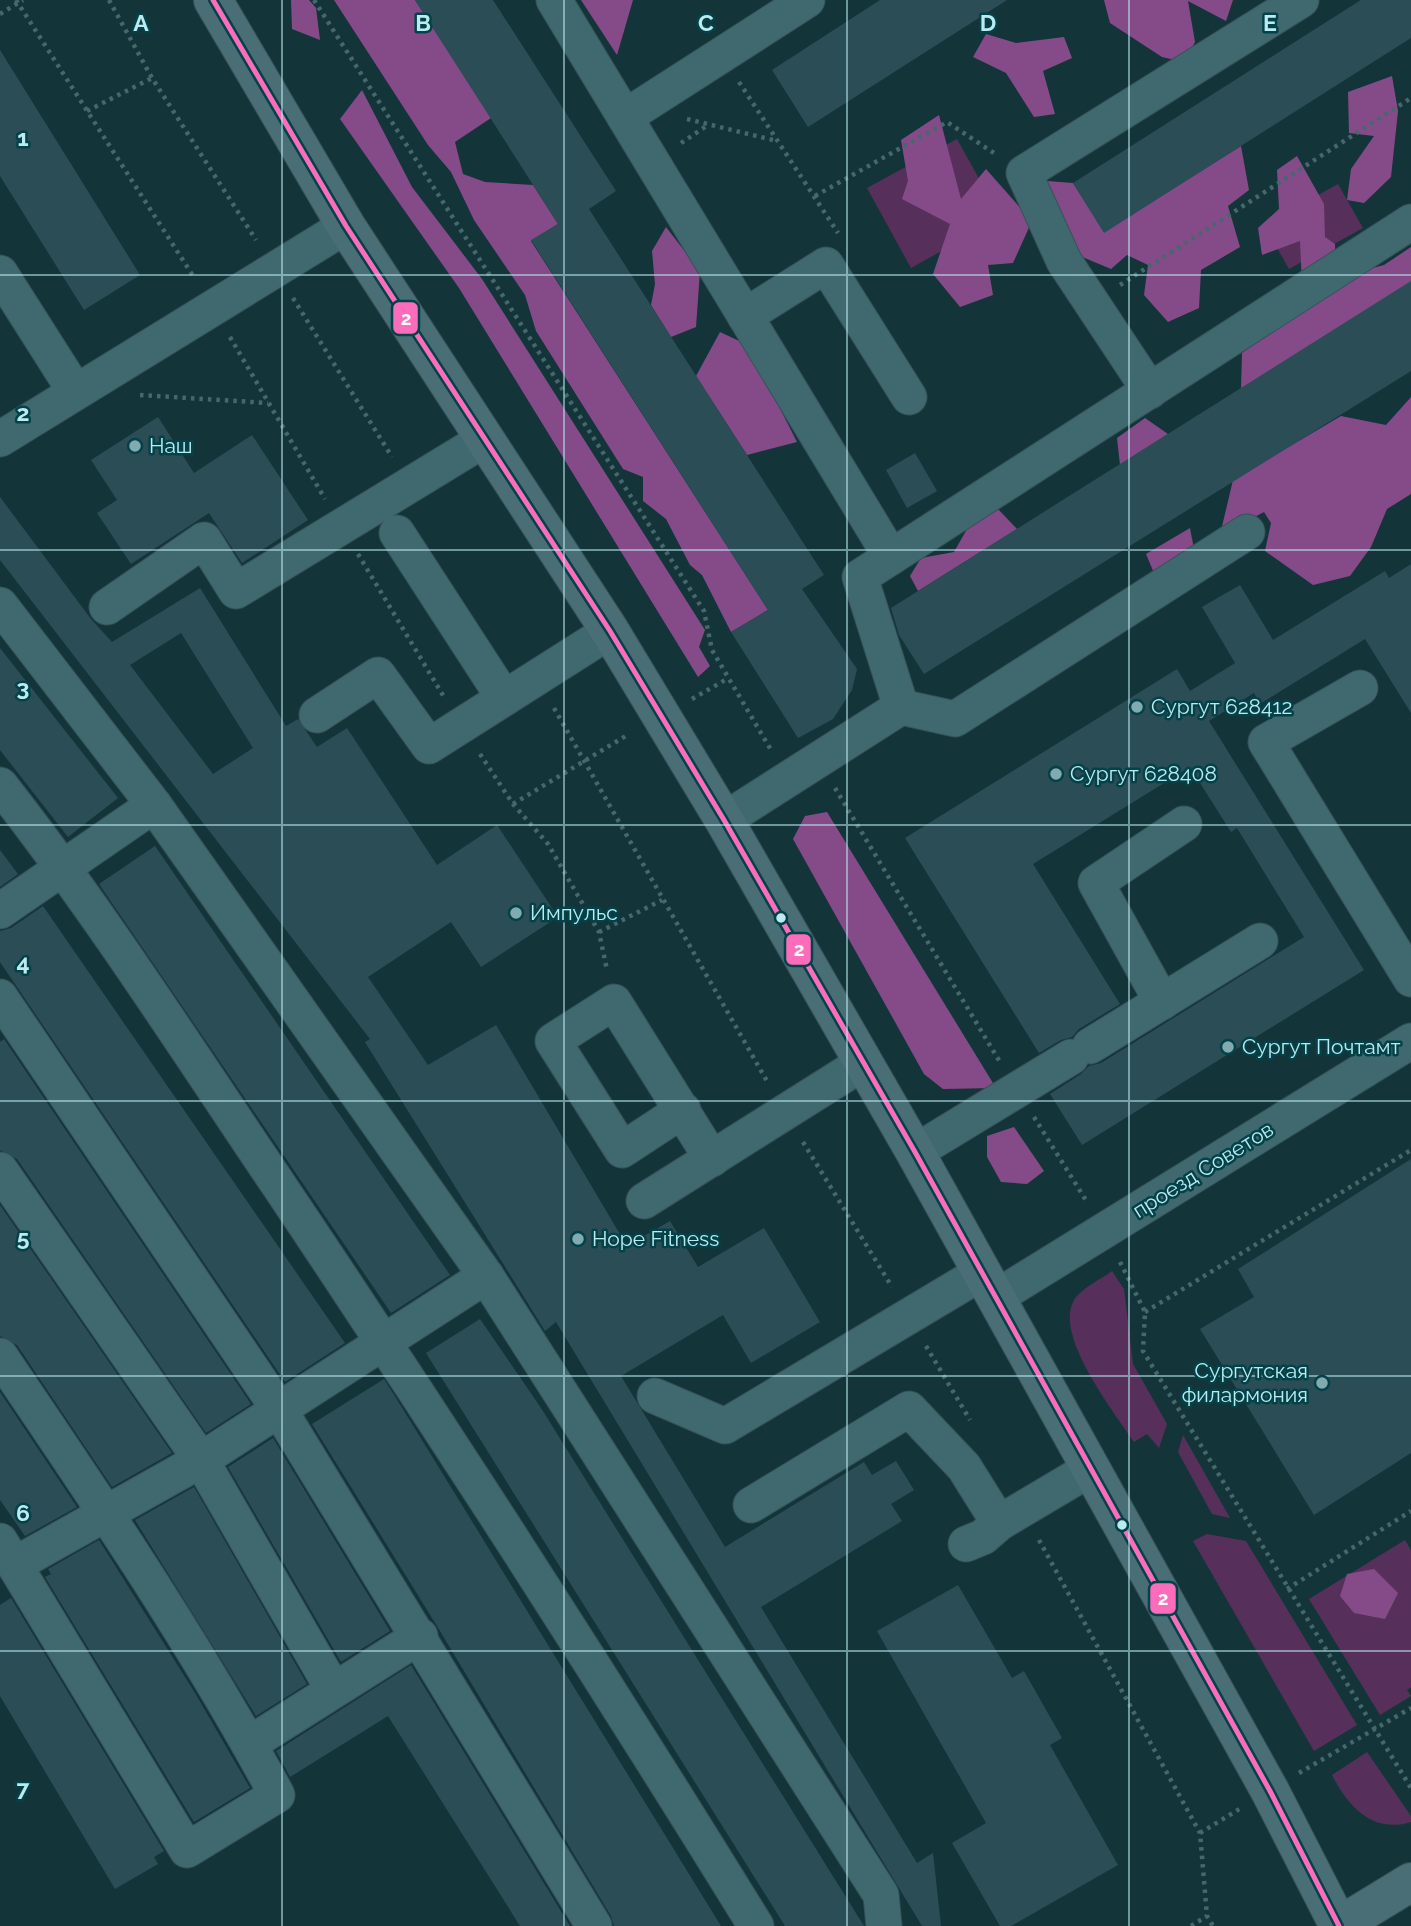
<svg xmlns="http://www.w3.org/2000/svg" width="1411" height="1926" font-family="Raleway,sans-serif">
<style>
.green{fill:#56305a}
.forest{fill:#854b89}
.building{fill:#2b4d56;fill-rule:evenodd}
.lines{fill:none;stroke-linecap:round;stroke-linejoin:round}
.minor-casing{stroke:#375257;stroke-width:37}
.major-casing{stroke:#375257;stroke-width:40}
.path{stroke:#46686c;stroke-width:4.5;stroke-dasharray:3.5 5;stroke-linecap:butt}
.minor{stroke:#3f696e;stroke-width:35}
.major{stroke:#4a6e76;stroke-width:38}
.bus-1-casing{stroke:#044249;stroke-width:10}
.bus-1{stroke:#fb6dba;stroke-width:5}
.grid{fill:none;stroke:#bceaf1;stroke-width:2;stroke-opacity:0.55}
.poi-dot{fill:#81abb1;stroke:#044249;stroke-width:2.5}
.bus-dot{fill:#bceaf1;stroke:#044249;stroke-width:2.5}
.labels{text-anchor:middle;stroke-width:5;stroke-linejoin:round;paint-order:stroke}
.poi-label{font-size:21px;fill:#bceaf1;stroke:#044249;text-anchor:start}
.street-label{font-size:21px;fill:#bceaf1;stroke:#044249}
.grid-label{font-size:23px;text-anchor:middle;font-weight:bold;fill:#bceaf1;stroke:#044249;stroke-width:5;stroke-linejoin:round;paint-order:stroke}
.line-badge{stroke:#044249;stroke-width:2.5}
.badge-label{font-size:19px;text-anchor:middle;font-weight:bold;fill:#fff}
</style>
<rect width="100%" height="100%" fill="#13353a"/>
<g class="green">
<path d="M957,139L1001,218L911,268L867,188Z"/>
<path d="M1338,184L1363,228L1289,269L1264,225Z"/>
<path d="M1112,1271L1124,1289L1133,1364L1167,1424L1159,1448L1147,1434L1134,1442C1115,1413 1048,1329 1077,1296C1086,1286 1101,1279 1112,1271Z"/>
<path d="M1183,1435L1230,1518L1212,1514L1178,1452Z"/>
<path d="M1207,1534L1246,1541L1357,1725L1314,1751L1193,1541Z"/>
<path d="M1405,1540L1411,1550V1687L1407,1690L1411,1696L1380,1715L1309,1599Z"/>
<path d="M1367,1752L1411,1816V1822C1372,1834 1348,1806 1332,1775Z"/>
</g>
<g class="forest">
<path d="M291,0H309L316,8L320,40L292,29Z"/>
<path d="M334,0H415L491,118L455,142L463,174L485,182L533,185L558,224L531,241L768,610L731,632L702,575L690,565L666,519L643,501V477L623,469L536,331L525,295L474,220L451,172L428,145Z"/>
<path d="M581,0H633L617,55Z"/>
<path d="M1104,0H1233L1226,21L1188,1L1195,42L1184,62L1162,57L1110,23Z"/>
<path d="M986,34L1016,43L1064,37L1072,58L1043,71L1055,114L1034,117L1006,73L973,57Z"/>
<path d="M1392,76L1398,111L1391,177L1364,203L1347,200L1351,169L1374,136L1349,133L1348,92Z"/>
<path d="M362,90L412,187L482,279L705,630L699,647L710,666L698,677L459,288L340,119Z"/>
<path d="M939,115L961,199L986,169L1032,221L1013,263L988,265L993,295L960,307L933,274L950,224L902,199L908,181L901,140Z"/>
<path d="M1241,146L1249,190L1228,206L1240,247L1201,270L1199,308L1168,322L1144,295L1148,265L1127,255L1111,269L1080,256L1055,209L1047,181L1073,183L1104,232Z"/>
<path d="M1297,156L1324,204L1325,237L1335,244V278L1384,265L1411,247V282L1241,389L1242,353L1303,305L1300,241L1262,255L1258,228L1279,209L1277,170Z"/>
<path d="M666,227L700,271L696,327L671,337L651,305L655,284L652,251Z"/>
<path d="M720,332L748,345L797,442L747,455L696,376Z"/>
<path d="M1411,397V494L1387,509L1371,547L1350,576L1313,585L1265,551L1271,523L1264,512L1220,535L1233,480L1341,416L1386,425Z"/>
<path d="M1145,418L1168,434L1120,465L1117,438Z"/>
<path d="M997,508L1017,529L918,591L910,576L921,558L954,552L967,529Z"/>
<path d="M1190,528L1194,549L1154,573L1146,554Z"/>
<path d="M827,812L996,1088L943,1089L924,1074L793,839L805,816Z"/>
<path d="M1014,1127L1044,1171L1027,1184L1001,1182L987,1157V1136Z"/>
<path d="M1374,1569L1398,1593L1385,1619L1354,1613L1340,1596L1347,1574Z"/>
</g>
<g class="building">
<path d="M415,0H493L616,191L589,209L824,575L802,589L857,669L852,690L833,719L798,738L731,632L768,610L531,240L558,224Z"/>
<path d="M880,0H1007L808,127L772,70Z"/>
<path d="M1361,0H1411V38L1104,233L1073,183Z"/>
<path d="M0,50L140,275L84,310L0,176Z"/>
<path d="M1411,281V371L924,674L899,635L891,608Z"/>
<path d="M158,417L194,473L252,435L308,520L242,563L209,513L131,564L97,513L117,500L91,460Z"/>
<path d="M915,453L937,491L907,508L886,470Z"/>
<path d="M0,497L91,619L112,642L200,588L286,726L298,719L317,747L347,728L437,865L497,825L558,917L481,967L451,922L368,977L428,1065L496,1025L627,1246L670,1221L698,1267L764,1228L820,1322L751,1363L723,1315L621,1376L725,1547L864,1462L872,1475L896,1461L914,1490L891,1504L902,1521L761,1607L917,1863L933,1853L941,1926H922L556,1322L545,1331L365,1042L370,1039L0,560ZM181,633L253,748L213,774L130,665Z"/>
<path d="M1411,564V713L1365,639L1260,704L1254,693L1209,721L1364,970L1082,1145L1050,1094L1081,1074L1089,1066L1101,1063L1304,937L1237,828L1231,832L1190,767L1033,864L1120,1004L1079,1029L1072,1037L1061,1040L1039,1053L905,838L1177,669L1190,691L1235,663L1202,607L1240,585L1273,640L1385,571L1389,578Z"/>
<path d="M0,648L118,798L68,837L0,750Z"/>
<path d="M155,846L450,1275L391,1313L99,884Z"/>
<path d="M0,850L18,874L0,887Z"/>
<path d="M43,906L345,1343L285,1382L0,962V931L11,928Z"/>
<path d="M4,1039L251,1404L206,1433L17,1159L0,1150V1042Z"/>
<path d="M1411,1159V1453L1314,1515L1200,1329L1254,1297L1238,1269Z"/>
<path d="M0,1205L172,1453L112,1487L17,1345L0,1336Z"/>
<path d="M480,1319L541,1408L864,1926H785L426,1353Z"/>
<path d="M384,1379L401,1406L721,1926H614L611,1916L437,1626L312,1424Z"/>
<path d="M0,1392L77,1507L25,1536L0,1500Z"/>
<path d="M273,1438L390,1631L341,1662L228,1467Z"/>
<path d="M194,1487L307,1684L256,1716L135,1520Z"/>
<path d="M99,1540L195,1693L250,1788L194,1822L45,1577L51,1574L48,1569Z"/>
<path d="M958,1585L1012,1678L1024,1671L1062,1738L1050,1745L1118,1865L1011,1926H1000L952,1843L986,1823L877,1631Z"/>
<path d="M11,1598L164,1851L154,1857L158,1864L115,1889L0,1696V1605Z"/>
<path d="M411,1665L570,1926H520L388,1716L290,1777L276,1751Z"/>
</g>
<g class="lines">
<g class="minor-casing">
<g id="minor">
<path d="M554,0L891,557"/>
<path d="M625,117L807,0"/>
<path d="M0,273L75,391"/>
<path d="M745,316L826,265L909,397"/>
<path d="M1150,391L1064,261L1024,173L1301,0"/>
<path d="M0,439L346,226"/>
<path d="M397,533L504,698"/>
<path d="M0,605L154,805L486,1276L881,1895L884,1926"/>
<path d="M107,607L204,540L236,591L485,439"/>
<path d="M1360,688L1266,742L1411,979"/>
<path d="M901,707L955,719L1247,532"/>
<path d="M317,715L378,675L429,746L610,631"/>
<path d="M0,785C98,910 183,1043 272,1175C438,1422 599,1672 756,1926"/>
<path d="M724,820L901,707L860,577L1411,222"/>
<path d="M0,911L154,805"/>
<path d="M0,997L280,1411L594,1926"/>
<path d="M1162,1002L1096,883L1184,824"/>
<path d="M1090,1046L1260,941"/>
<path d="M683,1110L622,1150L553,1041L614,1002L712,1159"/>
<path d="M915,1152L1071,1057"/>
<path d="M0,1170L201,1460L333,1689"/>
<path d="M644,1201L863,1063"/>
<path d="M995,1298L1411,1041"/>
<path d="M0,1356C97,1499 195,1643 277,1795L187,1850L0,1541"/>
<path d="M655,1396L725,1426L981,1273"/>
<path d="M751,1505L909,1409L964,1467L999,1523"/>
<path d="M966,1544L983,1537L999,1523L1090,1469"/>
<path d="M16,1564L201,1460L486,1276"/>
<path d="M249,1744L420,1636"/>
</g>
</g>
<g class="major-casing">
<g id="major">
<path d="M213,0L346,226L610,631L724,820L915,1152L1270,1791L1339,1926"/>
<path d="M1339,1926L1411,1882"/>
</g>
</g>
<g class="path">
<path d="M16,0L195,279"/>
<path d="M109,0L152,78L256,240"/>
<path d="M314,0L704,611L712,650L771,750"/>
<path d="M0,14L23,0"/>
<path d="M739,82L838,233"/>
<path d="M87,111L152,78"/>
<path d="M687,119L777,141"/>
<path d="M681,143L708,125"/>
<path d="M815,196L947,122L997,155"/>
<path d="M1120,285L1411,98"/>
<path d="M293,298L392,457"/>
<path d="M230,337L325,499"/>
<path d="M140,395L268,403"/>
<path d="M358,554L444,697"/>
<path d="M692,699L727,679"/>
<path d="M554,708L768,1083"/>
<path d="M480,754L513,804L548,844L599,932L607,970"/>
<path d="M835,788L1000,1062"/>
<path d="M513,804L629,734"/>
<path d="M599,932L662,900"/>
<path d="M1034,1117L1087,1202"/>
<path d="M803,1142L892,1287"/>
<path d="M1120,1262L1145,1312L1143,1351L1411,1788"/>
<path d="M1145,1312L1411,1150"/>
<path d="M926,1346L970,1420"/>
<path d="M1039,1540L1200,1833L1207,1916L1213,1926"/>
<path d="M1287,1589L1411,1511"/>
<path d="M1299,1773L1411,1708"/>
<path d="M1200,1833L1241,1808"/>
<path d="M1191,1926L1207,1916"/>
</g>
<use href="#minor" class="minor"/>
<use href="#major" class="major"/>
<g class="bus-1-casing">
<path id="bus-1" d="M213,0L346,226L610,631L724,820L915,1152L1270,1791L1339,1926"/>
</g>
<use href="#bus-1" class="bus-1"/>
</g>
<path class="grid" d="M282,0V1926M564,0V1926M847,0V1926M1129,0V1926M0,275H1411M0,550H1411M0,825H1411M0,1101H1411M0,1376H1411M0,1651H1411"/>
<g class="poi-dot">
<circle cx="135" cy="446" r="7"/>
<circle cx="1137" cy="707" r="7"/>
<circle cx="1056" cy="774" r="7"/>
<circle cx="516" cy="913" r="7"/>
<circle cx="1228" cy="1047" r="7"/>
<circle cx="578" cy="1239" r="7"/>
<circle cx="1322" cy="1383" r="7"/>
</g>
<g class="bus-dot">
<circle cx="781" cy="918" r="6"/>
<circle cx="1122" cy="1525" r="6"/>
</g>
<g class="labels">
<g class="poi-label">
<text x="149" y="453">Наш</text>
<text x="1151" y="714">Сургут 628412</text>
<text x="1070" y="781">Сургут 628408</text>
<text x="530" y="920">Импульс</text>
<text x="1242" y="1054">Сургут Почтамт</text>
<text x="592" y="1246">Hope Fitness</text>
<text x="1308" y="1378" text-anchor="end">Сургутская<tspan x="1308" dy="24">филармония</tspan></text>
</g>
<g class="street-label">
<text transform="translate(1203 1170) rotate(-32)" y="7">проезд Советов</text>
</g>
</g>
<g class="grid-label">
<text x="141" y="31">A</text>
<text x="423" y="31">B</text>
<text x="706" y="31">C</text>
<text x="988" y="31">D</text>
<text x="1270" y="31">E</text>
<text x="23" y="146">1</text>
<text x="23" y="421">2</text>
<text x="23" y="696">3</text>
<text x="23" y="971">4</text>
<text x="23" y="1246">5</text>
<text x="23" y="1521">6</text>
<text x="23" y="1796">7</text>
</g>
<g class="line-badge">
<rect x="392" y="301" width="27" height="34" rx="7" fill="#fb6dba"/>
<rect x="785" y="933" width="27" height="33" rx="7" fill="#fb6dba"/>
<rect x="1149" y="1582" width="28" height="33" rx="7" fill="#fb6dba"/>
</g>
<g class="badge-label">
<text x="406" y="325">2</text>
<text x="799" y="956">2</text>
<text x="1163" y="1605">2</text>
</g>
</svg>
